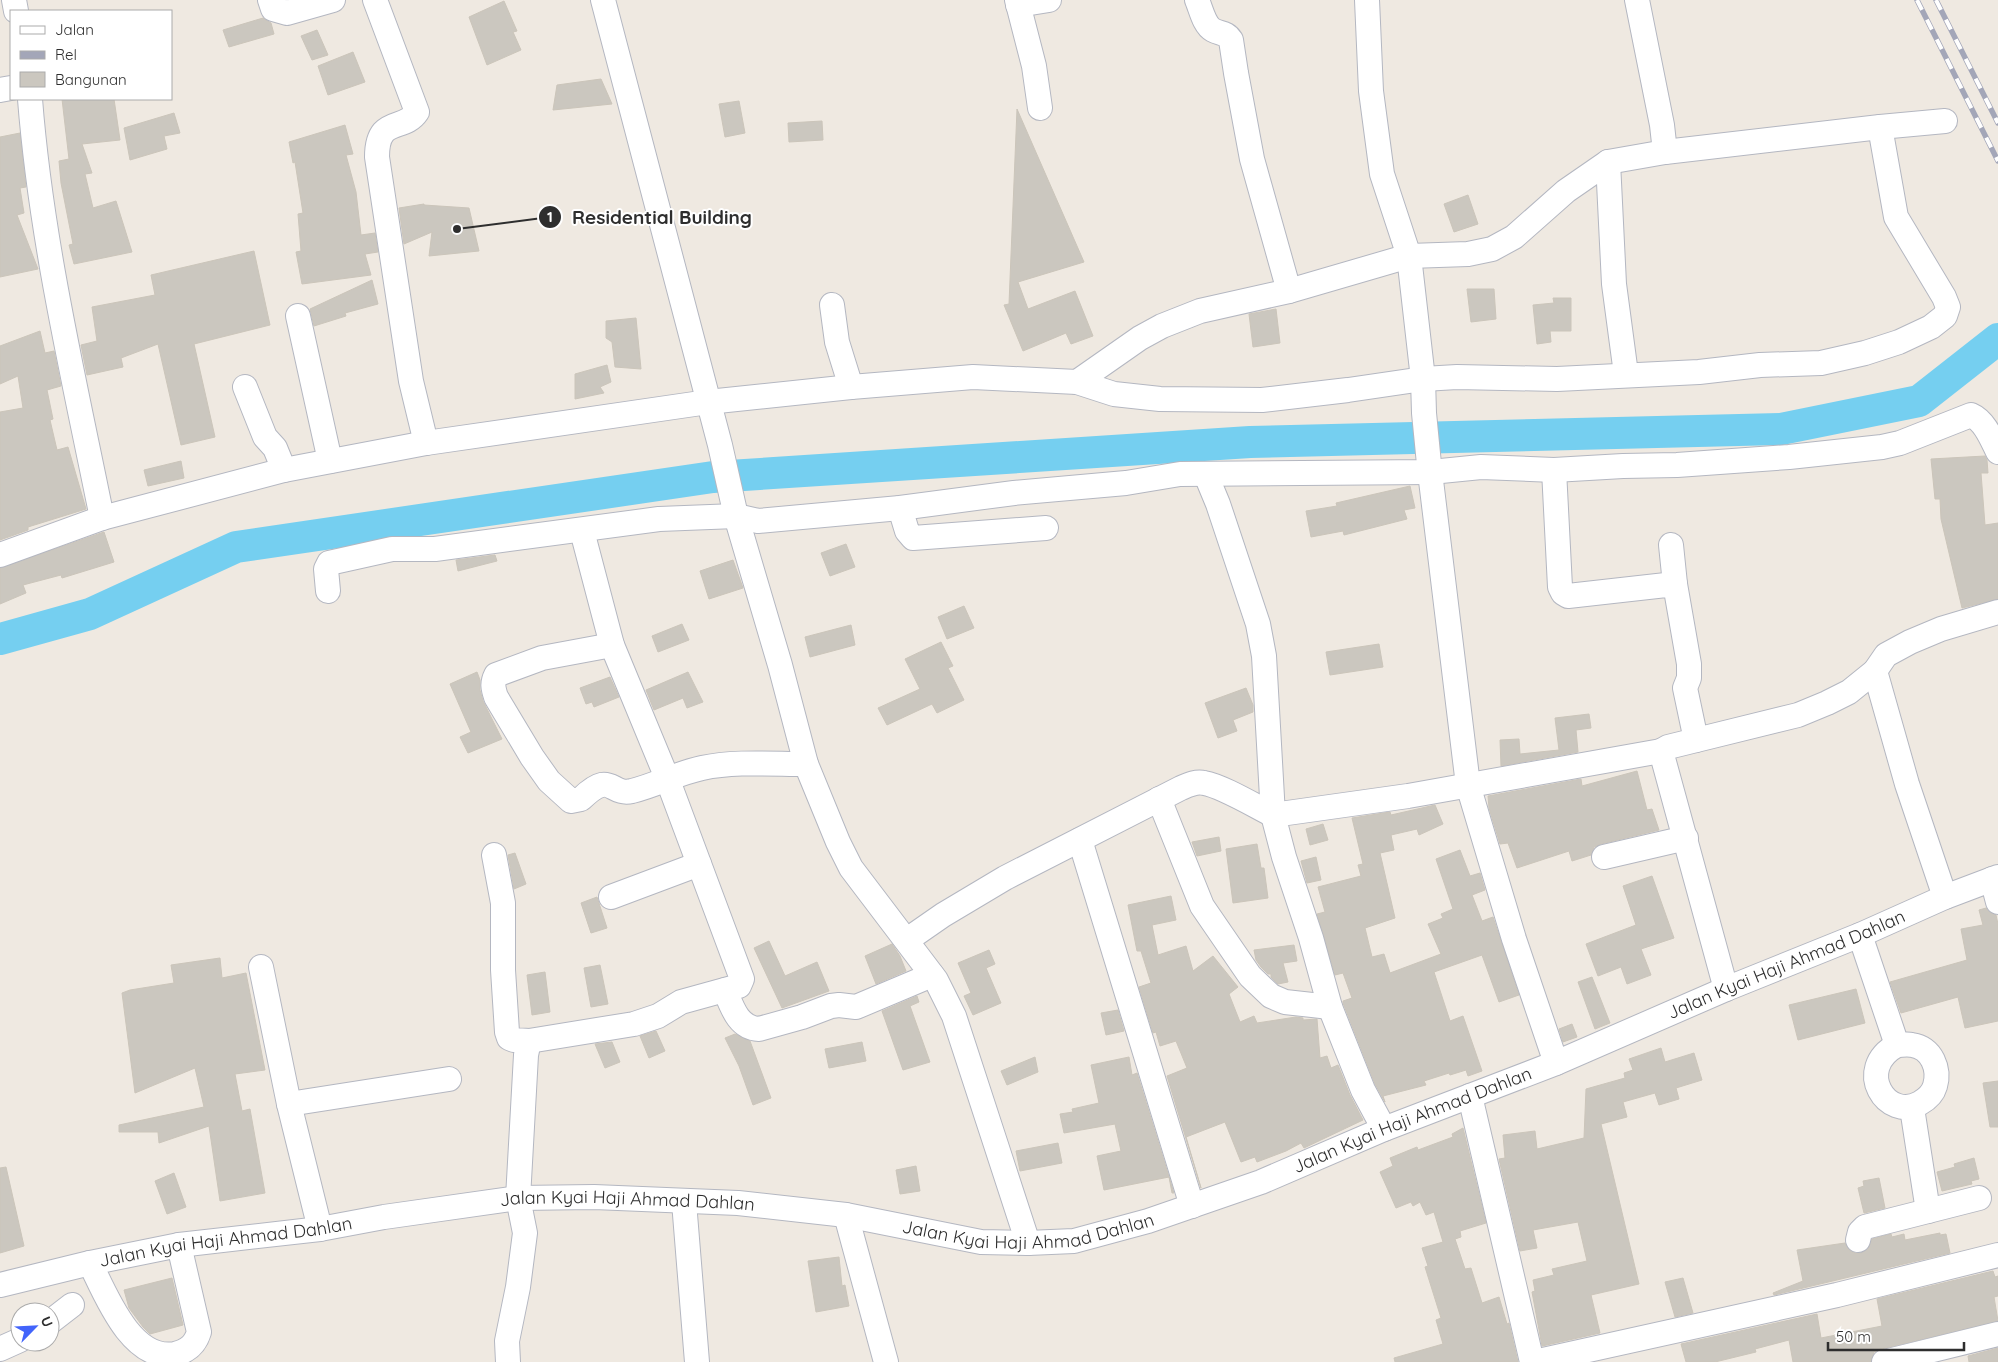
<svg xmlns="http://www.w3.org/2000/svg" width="1998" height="1362" font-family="Quicksand,sans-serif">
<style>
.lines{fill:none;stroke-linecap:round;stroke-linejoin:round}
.river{stroke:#75cff0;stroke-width:32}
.building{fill:#cbc7bf;stroke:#cbc5ba}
.minor-casing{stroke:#b4b7c1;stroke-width:26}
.minor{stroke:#fff;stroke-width:24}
.rail-casing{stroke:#a3a6b8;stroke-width:5.5}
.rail{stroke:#fff;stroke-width:4;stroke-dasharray:11;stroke-linecap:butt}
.labels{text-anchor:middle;stroke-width:4;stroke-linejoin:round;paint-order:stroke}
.street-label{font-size:18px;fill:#2e2e2e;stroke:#fff}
.leader{fill:none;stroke:#2e2e2e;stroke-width:2}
.callout-dot{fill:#2e2e2e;stroke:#fff;stroke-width:2}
.mark-label{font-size:15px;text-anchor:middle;font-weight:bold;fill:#fff}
.callout-label{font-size:19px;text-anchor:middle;font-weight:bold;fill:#2e2e2e;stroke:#fff;stroke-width:4;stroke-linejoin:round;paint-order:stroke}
</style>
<rect width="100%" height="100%" fill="#efe9e1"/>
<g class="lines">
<path class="river" d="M0,639L90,614L236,547L713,477L1250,442L1781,429L1919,401L1998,339"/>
</g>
<g class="building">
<path d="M504,1L517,31L513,32L521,50L487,65L469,17Z"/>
<path d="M263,18L271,23L274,34L229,47L223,30Z"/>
<path d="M317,30L328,55L312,60L301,36Z"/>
<path d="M353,52L365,82L328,95L318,66Z"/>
<path d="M601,79L612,104L553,110L557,85Z"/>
<path d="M62,99H114L120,140L82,144L92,173L85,174L93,208L116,201L132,252L74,264L69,245L73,244L61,183L59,161L69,159Z"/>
<path d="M739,101L745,133L725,137L719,104Z"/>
<path d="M1017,109L1084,262L1018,282L1028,309L1075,291L1093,336L1071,344L1066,333L1023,351L1004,305L1009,304Z"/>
<path d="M174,113L180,133L164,136L167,149L130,160L124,128Z"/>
<path d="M822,121L823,140L789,142L788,123Z"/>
<path d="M345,125L353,154L346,155L356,192L361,235L375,233L378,252L365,254L371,275L302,284L296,252L301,251L298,214L303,213L295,162L293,163L289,142Z"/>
<path d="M20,133L26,187L20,188L24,213L17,215L38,269L0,277V137Z"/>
<path d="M1468,195L1478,224L1454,232L1444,204Z"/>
<path d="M424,204V205L469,208L479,251L429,256L432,232L404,244L399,208Z"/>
<path d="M254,251L270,325L194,344L215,437L181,445L158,344L121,358L123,367L87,375L81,345L97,341L92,307L155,295L151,275Z"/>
<path d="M372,280L378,304L345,313L346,316L314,326L310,309Z"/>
<path d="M1467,289H1494L1496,319L1471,322Z"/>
<path d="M1553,298H1571V331H1550L1551,342L1537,344L1533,305L1554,303Z"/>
<path d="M1276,309L1280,343L1253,347L1249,314Z"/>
<path d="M636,318L641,369L615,367L612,342L606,338V321Z"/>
<path d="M40,331L45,353L54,351L61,386L47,390L53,419L50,420L57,450L68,447L86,509L28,527V530L0,540V412L23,408L18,376L0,384V346Z"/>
<path d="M607,365L611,382L600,387L604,393L575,399V374Z"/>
<path d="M1985,456L1987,460L1988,473H1981L1985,525L1998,523V599L1962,608L1941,519L1940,499H1935L1931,459Z"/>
<path d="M181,461L184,478L148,486L144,470Z"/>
<path d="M1410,486L1415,508L1404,510L1407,519L1344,535L1343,531L1311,537L1306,511L1337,506L1336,503Z"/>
<path d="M104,532L114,562L62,578L61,575L23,585L26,593L0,604V568Z"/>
<path d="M846,544L855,567L830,576L821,553Z"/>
<path d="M495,555L497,561L458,571L456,560Z"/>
<path d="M733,560L743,588L709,599L700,571Z"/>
<path d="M964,606L974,628L947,639L938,617Z"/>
<path d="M682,624L689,640L658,652L652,636Z"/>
<path d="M851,625L855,645L810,657L805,637Z"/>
<path d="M941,642L953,666L948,668L964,700L937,713L932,704L887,725L878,708L920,689L905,659Z"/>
<path d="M1379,644L1383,667L1330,675L1326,652Z"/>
<path d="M477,672L480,680V690L483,701L502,739L468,753L460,737L471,732L450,684Z"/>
<path d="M688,672L703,702L687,708L683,698L654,710L646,690Z"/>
<path d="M610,677L619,697L594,707L592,702L586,704L580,688Z"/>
<path d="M1246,688L1253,705V712L1233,720L1237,731L1218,738L1205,703Z"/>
<path d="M1589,714L1591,728L1576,730L1578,752L1501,766L1500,740L1519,739L1520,754L1559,750L1555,718Z"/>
<path d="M1637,771L1647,810L1652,809L1659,830L1601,844L1594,847L1591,855L1572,861L1569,851L1517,868L1508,843L1500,844L1489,808L1488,796L1581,779L1582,786Z"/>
<path d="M1435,805L1443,824L1419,835L1417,829L1391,835L1394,850L1380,853L1395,918L1365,928L1372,957L1384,954L1390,973L1441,954L1428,924L1443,918L1441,914L1453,909L1436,859L1460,850L1470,876L1480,873L1485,890L1472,895L1482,921L1493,917L1519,995L1499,1002L1482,955L1434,972L1450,1021L1463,1016L1482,1071L1468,1076L1466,1070L1450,1075L1449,1073L1424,1081L1426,1085L1383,1096L1385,1102L1375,1084L1343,1003V1001L1352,998L1343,973L1335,975L1317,914L1325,912L1318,887L1361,876L1358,865L1363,864L1352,818L1390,812L1391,815Z"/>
<path d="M1323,824L1328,840L1310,845L1306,829Z"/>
<path d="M1219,837L1221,851L1197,856L1192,842Z"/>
<path d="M1257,844L1261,868H1264L1268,898L1233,903L1226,849Z"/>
<path d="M515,853L526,884L514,889L508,855Z"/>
<path d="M1316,857L1321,880L1307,883L1301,861Z"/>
<path d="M1652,876L1674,938L1641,949L1651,975L1627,984L1621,967L1598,976L1586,944L1636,925L1623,886Z"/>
<path d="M1171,896L1176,920L1152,925L1158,955L1186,946L1193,971L1213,956L1238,987L1229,994L1240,1022L1254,1016L1257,1023L1296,1017L1303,1018V1020L1317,1019L1320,1058L1327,1056L1331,1068L1338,1065L1350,1095L1363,1120L1304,1148L1301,1143L1286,1151L1257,1162L1255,1157L1241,1162L1225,1122L1186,1137L1201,1188L1167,1076L1187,1068L1176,1041L1160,1046L1156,1032L1153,1033L1139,987L1151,983L1141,951H1137L1128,905Z"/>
<path d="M597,897L607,928L591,933L581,903Z"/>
<path d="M1986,908L1989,912L1996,915L1998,924V1021L1965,1028L1958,997L1901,1013L1890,982L1967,960L1961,929L1983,925L1979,910Z"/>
<path d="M769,941L785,976L817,962L829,991L782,1008L754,948Z"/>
<path d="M892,944L900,956L906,971L876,984L865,956Z"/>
<path d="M1294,945L1297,961L1283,963L1288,982L1278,984L1271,977V974H1268L1261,967L1256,960L1254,950Z"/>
<path d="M989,950L995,964L986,968L1001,1003L973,1015L964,996L971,993L958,963Z"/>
<path d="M220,958L222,978L246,973L265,1070L235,1074L242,1111L250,1109L265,1193L220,1201L209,1126L159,1143L158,1132H119V1125L204,1107L195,1068L135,1093L122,993L130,990L174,983L171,965Z"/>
<path d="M600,965L608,1004L591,1007L584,968Z"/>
<path d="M545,972L550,1012L532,1015L527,975Z"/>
<path d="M1592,977L1610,1023L1595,1029L1578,982Z"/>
<path d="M1856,989L1865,1023L1798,1040L1789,1005Z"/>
<path d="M917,996L919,1002L910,1006L930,1062L903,1070L882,1011Z"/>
<path d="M1118,1010L1124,1031L1106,1035L1101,1013Z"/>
<path d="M1572,1024L1577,1037L1563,1042L1559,1029Z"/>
<path d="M656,1031L665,1051L649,1058L640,1036Z"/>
<path d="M735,1034L750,1041L771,1098L753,1105L739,1066L725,1038Z"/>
<path d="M612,1042L620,1062L605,1068L595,1044Z"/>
<path d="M862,1042L866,1061L829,1068L825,1049Z"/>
<path d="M1661,1048L1665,1062L1694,1053L1702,1080L1676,1088L1679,1099L1659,1105L1655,1093L1623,1102L1627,1117L1601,1124L1639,1284L1591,1295L1600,1333L1542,1346L1532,1292L1535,1291L1533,1280L1554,1275L1552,1269L1587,1261L1578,1222L1533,1230L1537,1248L1520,1251L1499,1159L1505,1158L1503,1135L1535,1131L1537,1149L1584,1138L1586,1089L1625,1078L1624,1073L1633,1070L1629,1059Z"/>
<path d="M1035,1057L1038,1072L1007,1085L1001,1071Z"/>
<path d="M1129,1057L1132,1075L1137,1073L1174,1193H1172L1169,1177L1104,1190L1097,1156L1121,1151L1115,1124L1064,1133L1060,1114L1073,1112L1072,1109L1099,1103L1091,1065Z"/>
<path d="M1998,1081V1127H1990L1983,1083Z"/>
<path d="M1463,1128L1486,1223L1460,1231L1461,1237L1455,1239L1465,1269L1471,1268L1482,1303L1499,1297L1507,1324L1509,1323L1518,1362H1395L1394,1358L1443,1344L1436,1320L1441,1318L1425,1267L1428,1266L1422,1248L1443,1242L1434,1212L1426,1215L1420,1202L1413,1206L1411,1202L1396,1208L1380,1172L1393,1166L1390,1158L1417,1147L1418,1150L1453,1137L1452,1134Z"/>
<path d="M1058,1143L1062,1163L1020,1171L1016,1151Z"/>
<path d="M1974,1158L1979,1179L1971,1181L1972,1184L1942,1191L1937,1172L1955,1167L1954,1164Z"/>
<path d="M916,1166L920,1191L900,1194L896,1170Z"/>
<path d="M6,1167L24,1246L0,1253V1168Z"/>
<path d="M174,1173L186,1207L167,1214L155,1181Z"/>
<path d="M1879,1178L1885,1208L1864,1213L1858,1188L1864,1186L1863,1181Z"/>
<path d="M1940,1233V1235L1946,1234L1950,1253L1774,1295L1773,1293L1803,1281L1797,1250L1845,1243L1849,1250L1855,1253H1861L1868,1249L1872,1239L1891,1234L1892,1237L1904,1234L1905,1240Z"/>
<path d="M839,1257L842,1286L845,1285L849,1306L816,1312L808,1261Z"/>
<path d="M1993,1271L1995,1277L1998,1276V1296L1994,1297L1998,1321L1881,1349L1874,1352L1871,1362H1793L1789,1340L1755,1349L1756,1352L1715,1362H1686L1681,1344L1817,1314L1821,1338L1882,1326L1877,1299Z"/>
<path d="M172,1278L183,1325L150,1334L143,1327L129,1308L124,1290Z"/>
<path d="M1683,1278L1693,1313L1675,1317L1665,1282Z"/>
<path d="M1998,1348V1362H1969L1968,1356Z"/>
</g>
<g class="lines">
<g class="minor-casing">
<g id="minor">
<path d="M14,0L16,11"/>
<path d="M270,0L273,9L287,13L333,0"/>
<path d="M375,0L417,112C404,132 377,115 377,157L411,381L426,443"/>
<path d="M603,0L720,445L736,516L780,665L806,764L838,842L851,868L936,980L954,1016L1028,1243"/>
<path d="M1017,0L1034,66L1040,108"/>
<path d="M1197,0C1201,9 1204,25 1213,30C1220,34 1226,32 1231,40L1236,73L1252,159L1289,291"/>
<path d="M1367,0L1371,91L1382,174L1409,256L1423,379L1424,413L1429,464L1468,785L1514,939L1556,1063"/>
<path d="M1018,5L1049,0"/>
<path d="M0,90L11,88"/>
<path d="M30,99C41,240 74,379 102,518"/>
<path d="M1665,152L1880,127L1945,121"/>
<path d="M1608,162L1614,284L1626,374"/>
<path d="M832,305L837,342L851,387"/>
<path d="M298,316L330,461"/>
<path d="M1077,382L1140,338L1162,326L1200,311L1289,291L1409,256L1468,254L1492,249L1514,237L1566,191L1608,162L1665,152L1662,125L1637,0"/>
<path d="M245,387L265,437L275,448L284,470"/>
<path d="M1554,470L1560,587L1563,593L1568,596L1675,584L1689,664V678L1685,688L1696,740"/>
<path d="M900,508L907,531L913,538L1046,528"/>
<path d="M1671,545L1675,584"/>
<path d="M0,555L102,518L284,470L426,443L708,402L851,387L973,377L1077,382L1114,394L1160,399L1262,400L1348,390L1423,379L1457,377L1557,379L1699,372L1760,365L1821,363L1865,353L1899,342L1931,327L1945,316L1948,307L1944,297L1896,217L1880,127"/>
<path d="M328,591L326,569L329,563L392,549H435L659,519L736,516L758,521L900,508L1014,493L1126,483L1180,474L1431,472L1481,467L1554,470L1623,466L1677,465L1789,457L1882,447L1900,443L1971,415C1985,421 1992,440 1998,452"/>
<path d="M612,645L542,658L496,675C492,683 493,688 496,697L532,757L549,781L571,801L581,799C612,769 609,796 632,791C656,785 678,773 702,768C735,761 772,764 806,764"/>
<path d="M1875,671L1907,784L1945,897"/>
<path d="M1159,799L1202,906L1250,976L1271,996L1285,1002L1330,1007"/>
<path d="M1080,840L1192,1206"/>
<path d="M494,855L503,903V970L507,1032L509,1038L514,1040L529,1041L634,1024L658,1016L681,1002L739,986L742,979L667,778L612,645L582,531"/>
<path d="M1604,857L1686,838"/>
<path d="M1992,879L1998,902"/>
<path d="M611,897L699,864"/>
<path d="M1860,935L1897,1045"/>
<path d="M907,940L943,915L1005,878L1181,788C1188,785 1196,781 1204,783C1222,786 1255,806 1273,815L1264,656L1258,624L1218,504L1206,475"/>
<path d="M261,967L289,1104L320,1229"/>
<path d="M1726,989L1661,751L1668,747L1798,715L1827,703L1849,692L1875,671L1886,655L1910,642L1941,629L1998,612"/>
<path d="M725,990C732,1007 738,1028 759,1029L802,1017L831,1006L839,1005L856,1007L932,975"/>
<path d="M1897,1045C1902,1045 1907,1044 1912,1045C1932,1048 1940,1069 1935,1086C1933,1093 1927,1099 1920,1103C1887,1122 1853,1069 1897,1045Z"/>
<path d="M1470,1096L1532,1362"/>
<path d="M289,1104L449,1079"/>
<path d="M1912,1108L1928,1211"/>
<path d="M1384,1129L1363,1090L1330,1007L1311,938L1284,857L1273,815L1408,796L1661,751"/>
<path d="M684,1202L697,1362"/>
<path d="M846,1215L886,1362"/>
<path d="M1858,1240L1860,1232L1865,1227L1979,1198"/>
<path d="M90,1263C105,1293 131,1362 175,1354C188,1351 195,1345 199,1332L179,1245"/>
<path id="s1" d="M0,1285L90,1263L179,1245L320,1229L384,1217L518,1198L594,1197L738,1203L846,1215L981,1242L1028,1243L1074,1241L1148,1221L1261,1182L1384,1129L1556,1063L1726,989L1860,935L1945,897L1998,877"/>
<path d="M50,1322L72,1305"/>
<path d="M0,1349L20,1340"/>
<path d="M508,1362L507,1341L518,1287L525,1233L518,1198L526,1055L529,1041"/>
<path d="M1534,1362L1837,1295L1998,1255"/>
<path d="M1884,1362L1998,1334"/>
</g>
</g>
<use href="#minor" class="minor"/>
<g class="rail-casing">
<g id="rail">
<path d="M1917,0L1998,161"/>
<path d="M1936,0L1998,123"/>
</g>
</g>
<use href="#rail" class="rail"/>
</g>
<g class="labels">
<g class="street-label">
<text dy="6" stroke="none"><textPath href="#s1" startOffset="1850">Jalan Kyai Haji Ahmad Dahlan</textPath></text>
<text dy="6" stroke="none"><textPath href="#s1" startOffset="1445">Jalan Kyai Haji Ahmad Dahlan</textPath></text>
<text dy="6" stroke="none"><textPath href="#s1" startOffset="635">Jalan Kyai Haji Ahmad Dahlan</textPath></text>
<text dy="6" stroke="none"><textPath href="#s1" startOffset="1040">Jalan Kyai Haji Ahmad Dahlan</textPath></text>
<text dy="6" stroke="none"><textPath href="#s1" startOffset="230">Jalan Kyai Haji Ahmad Dahlan</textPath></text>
</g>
</g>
<path class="leader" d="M457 229L550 217"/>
<g class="callout-dot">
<circle cx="457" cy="229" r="5"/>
<circle cx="550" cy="217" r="12"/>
</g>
<g class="mark-label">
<text x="550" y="222">1</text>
</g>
<g class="callout-label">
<text x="662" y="224">Residential Building</text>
</g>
<rect x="10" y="10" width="162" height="90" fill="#ffffff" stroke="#ababab"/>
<rect x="20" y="26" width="25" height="8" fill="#ffffff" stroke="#ababab"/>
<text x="55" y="35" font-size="15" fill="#2e2e2e">Jalan</text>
<rect x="20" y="51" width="25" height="8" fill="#a3a6b8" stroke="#ababab"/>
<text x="55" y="60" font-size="15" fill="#2e2e2e">Rel</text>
<rect x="20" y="72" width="25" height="15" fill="#cbc7bf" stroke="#ababab"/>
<text x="55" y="85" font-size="15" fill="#2e2e2e">Bangunan</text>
<g transform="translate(35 1327) rotate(66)"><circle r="24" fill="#ffffff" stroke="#ababab"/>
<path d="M0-4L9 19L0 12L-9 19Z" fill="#4264fb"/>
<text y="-8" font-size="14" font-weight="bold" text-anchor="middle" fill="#2e2e2e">U</text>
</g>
<path d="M1828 1342v8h136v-8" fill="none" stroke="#2e2e2e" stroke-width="2.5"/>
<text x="1836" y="1342" font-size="15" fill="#2e2e2e" stroke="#ffffff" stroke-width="4" paint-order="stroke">50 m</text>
</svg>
